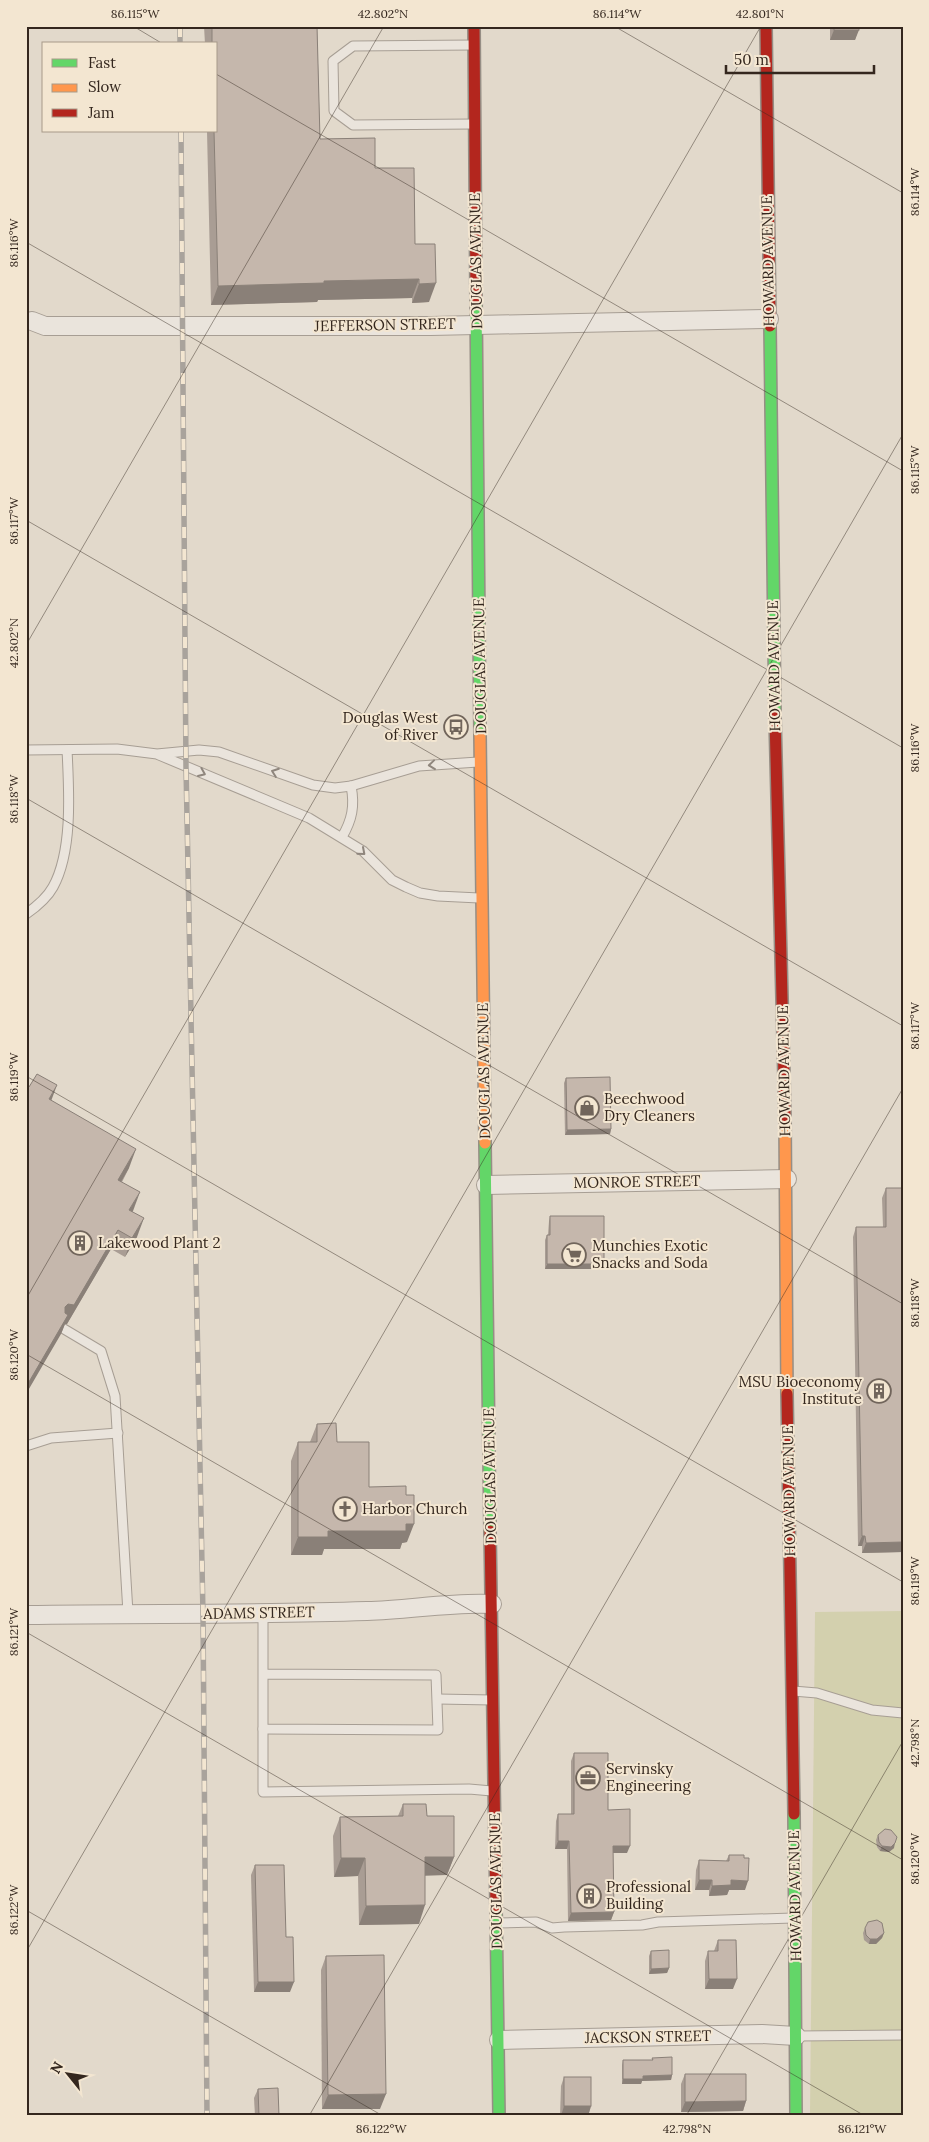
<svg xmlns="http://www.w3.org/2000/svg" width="929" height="2142" font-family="Lora,serif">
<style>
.green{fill:#d3d0ae}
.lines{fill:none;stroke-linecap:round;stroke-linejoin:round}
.lane-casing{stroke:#a79e94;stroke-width:11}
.street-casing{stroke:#a79e94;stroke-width:20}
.fast-casing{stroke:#968e85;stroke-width:14}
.slow-casing{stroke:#968e85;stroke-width:14}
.jam-casing{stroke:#968e85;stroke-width:14}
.lane{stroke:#eae4dc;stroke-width:9}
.street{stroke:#eae4dc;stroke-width:18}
.fast{stroke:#63d668;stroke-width:11}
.slow{stroke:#ff974d;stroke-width:11}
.jam{stroke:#b3261e;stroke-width:11}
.rail-casing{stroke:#a9a39c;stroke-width:5.5}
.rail{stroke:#f3e6d1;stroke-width:4;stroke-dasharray:11;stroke-linecap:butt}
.wall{fill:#a99d94}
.shaded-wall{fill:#8a8078}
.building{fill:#c5b7ac;stroke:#8a8078}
.oneway{stroke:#8f867d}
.ticks{fill:none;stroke:#34271e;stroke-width:1;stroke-opacity:0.45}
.labels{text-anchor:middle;stroke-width:4;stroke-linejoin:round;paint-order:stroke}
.street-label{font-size:15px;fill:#34271e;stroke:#f3e6d1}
.poi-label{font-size:15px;fill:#34271e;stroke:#f3e6d1;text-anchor:start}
.neatline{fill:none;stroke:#34271e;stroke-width:2}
.ticks-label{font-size:12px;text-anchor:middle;fill:#34271e}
</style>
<rect width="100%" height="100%" fill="#e2d9cb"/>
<path class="green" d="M903,1611V2116H810L815,1612Z"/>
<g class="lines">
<g class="lane-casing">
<g id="lane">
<path d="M473,45L353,46L333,61L334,111L353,125L474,124"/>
<path d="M26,750L117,749L157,754L199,750L219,752L313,785L335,788L351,786L419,766L478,762"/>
<path d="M159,755L309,818L363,851L392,880L406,887L420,893L438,896L479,898"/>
<path d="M342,837C352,820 355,806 351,786"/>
<path d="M26,914C36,907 47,898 53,887C73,851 69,790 67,750"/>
<path d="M64,1329L101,1351L115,1396L128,1613"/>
<path d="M26,1446L51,1438L118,1433"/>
<path d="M263,1674L436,1675L438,1730L263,1729V1612"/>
<path d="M793,1691L817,1693L872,1710L903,1713"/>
<path d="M438,1699L492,1700"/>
<path d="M263,1729V1792L469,1789L492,1791"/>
<path d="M498,1923L536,1922L552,1928L564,1927L642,1925L658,1922L793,1918"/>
<path d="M798,2036L903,2035"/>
</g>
</g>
<g class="street-casing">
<g id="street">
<path d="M32,321L45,326H431L769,319"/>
<path d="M486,1185L787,1179"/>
<path d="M26,1615C140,1613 254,1615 367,1611C409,1610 450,1602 492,1604"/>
<path d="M499,2040L762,2034L796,2036"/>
</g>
</g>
<g class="fast-casing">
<g id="fast">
<path d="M476,298L480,734"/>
<path d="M770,326L775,717"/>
<path d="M485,1143L490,1531"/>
<path d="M794,1814L796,2116"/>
<path d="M496,1908L499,2116"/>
</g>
</g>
<g class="slow-casing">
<g id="slow">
<path d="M480,734L485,1143"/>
<path d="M785,1119L787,1394"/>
</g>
</g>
<g class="jam-casing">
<g id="jam">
<path d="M474,26L476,298"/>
<path d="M766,26L770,326"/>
<path d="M775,717L785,1119"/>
<path d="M787,1394L794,1814"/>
<path d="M490,1531L496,1908"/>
</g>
</g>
<use href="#lane" class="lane"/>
<use href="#street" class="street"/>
<use href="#fast" class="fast"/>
<use href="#slow" class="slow"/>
<use href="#jam" class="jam"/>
<g class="rail-casing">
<g id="rail">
<path d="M180,26V44"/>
<path d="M181,131L186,767L203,1615L207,2116"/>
</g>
</g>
<use href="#rail" class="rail"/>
</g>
<g class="wall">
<path d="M204,26H317L320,139L375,168L415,244L429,302L412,303V298L318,300L317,302L211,305L207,131H216V44H205Z"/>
<path d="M830,26H859L855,40H830Z"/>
<path d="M566,1078L611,1129L610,1134L565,1135L564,1083Z"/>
<path d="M51,1100L129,1168L122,1182L132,1212L137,1237L125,1257L111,1249L67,1324H65L61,1334Z"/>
<path d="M886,1188L903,1552L862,1553V1546H858L853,1237L856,1227H883L882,1198Z"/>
<path d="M550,1216L602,1269H545V1240L547,1235H548L549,1221Z"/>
<path d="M317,1424L337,1442L369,1487L407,1542L402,1543L400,1549H324L322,1555H291V1461L298,1442H310Z"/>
<path d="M574,1753L608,1810L627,1853H613L614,1912L611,1920L568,1921L567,1849H555L556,1821L558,1814H571V1761Z"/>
<path d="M403,1804L427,1816L454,1857L447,1875H425L419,1924L359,1925L358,1876L334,1877L333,1836L340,1817L398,1816Z"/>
<path d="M878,1835L894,1848L889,1852L880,1851L877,1847L876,1840Z"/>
<path d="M729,1855L745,1890H729L727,1895L709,1896V1890H695L696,1870L699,1860L726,1861Z"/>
<path d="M255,1865L286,1937L290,1992H254L251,1875Z"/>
<path d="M865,1928L884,1933L882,1938L876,1944H869L864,1940L863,1933Z"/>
<path d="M718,1940L733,1989H705V1961L708,1951H714Z"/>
<path d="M651,1951L669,1968L667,1973L649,1974V1956Z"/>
<path d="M326,1956L380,2109H322L321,1970Z"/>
<path d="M652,2058L672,2075L671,2080L642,2081L641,2084H622V2065L623,2060H652Z"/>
<path d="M685,2074L746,2101L743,2111L681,2112V2084Z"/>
<path d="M564,2077L591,2106L588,2116H560L561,2086Z"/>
<path d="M258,2089L279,2116H255L254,2098Z"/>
</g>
<g class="shaded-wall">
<path d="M834,30H859L855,40H830Z"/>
<path d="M419,279L412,298L318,300L317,302L211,305L218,286L324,281Z"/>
<path d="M436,283L429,302L412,303L419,284Z"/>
<path d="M57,1085L50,1104L49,1099Z"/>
<path d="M611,1129L610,1134L565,1135L567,1130Z"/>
<path d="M136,1149L129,1168L111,1199L118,1180Z"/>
<path d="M140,1192L133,1211L122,1229L129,1210Z"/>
<path d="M144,1218L137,1237L125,1257L132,1238Z"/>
<path d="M118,1230L111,1249L67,1324H65L61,1334L26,1394V1387L65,1307Z"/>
<path d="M547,1264H604L602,1269H545Z"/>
<path d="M406,1524H414L407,1542L402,1543L400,1549H324L322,1555H291L298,1537L328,1531Z"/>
<path d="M862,1536H865L862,1546H858Z"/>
<path d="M903,1542V1552L862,1553L866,1543Z"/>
<path d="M558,1841H569L567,1849H555Z"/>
<path d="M895,1843L894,1848L889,1852L880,1851L882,1846Z"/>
<path d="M613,1846H630L627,1853H610Z"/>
<path d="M425,1857H454L447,1875L418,1876Z"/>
<path d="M341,1858H365L358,1876L334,1877Z"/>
<path d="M699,1880H712L709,1890H695Z"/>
<path d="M731,1880L748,1881L745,1890H729L727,1895L709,1896L712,1886Z"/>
<path d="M425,1905L419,1924L359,1925L366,1906Z"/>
<path d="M614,1912L611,1920L568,1921L571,1913Z"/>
<path d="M884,1933L882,1938L876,1944H869L870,1939Z"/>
<path d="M669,1968L667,1973L649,1974L651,1969Z"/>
<path d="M709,1979H737L733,1989H705Z"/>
<path d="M258,1982H294L290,1992H254Z"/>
<path d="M672,2075L671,2080L642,2081L641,2084H622L623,2079L643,2076Z"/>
<path d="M386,2094L380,2109H322L328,2095Z"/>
<path d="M746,2101L743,2111L681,2112L685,2102Z"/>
<path d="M564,2106H591L588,2116H561Z"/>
</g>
<g class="building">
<path d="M212,26H317L320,139L375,138V168H414L415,244H435L436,283L419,284V279L324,281V283L218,286L214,131H216V44H212Z"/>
<rect x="834" y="26" width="25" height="4"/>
<path d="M37,1074L57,1085L49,1099L136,1149L118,1180L140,1192L129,1210L144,1218L132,1238L118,1230L74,1305L68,1304L65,1307V1313L68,1315L26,1387V1085L29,1087Z"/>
<path d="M610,1077L611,1129L567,1130L566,1078Z"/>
<path d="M886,1188H903V1542L866,1543L865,1536H862L856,1227H886Z"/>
<path d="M550,1216H604V1264H547V1235H550Z"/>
<path d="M336,1423L337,1442H369V1487L406,1486V1495H414V1524H406V1531H328V1537H298V1442H317V1424Z"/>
<path d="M574,1753H608V1810L630,1809V1846H613L614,1912L571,1913L569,1841H558V1814H574Z"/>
<path d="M403,1804H426L427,1816H454V1857H425V1905L366,1906L365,1858H341L340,1817L403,1816Z"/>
<path d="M885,1829L891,1830L897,1837L895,1843L891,1847L882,1846L879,1842L878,1835Z"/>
<path d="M729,1855H744V1858H749L748,1881L731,1880V1885L712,1886V1880H699V1860L729,1861Z"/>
<path d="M255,1865H284L286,1937H293L294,1982H258Z"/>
<path d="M877,1920L882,1923L884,1933L877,1939H870L866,1935L865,1928L868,1922Z"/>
<path d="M718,1940H736L737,1979H709L708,1951H718Z"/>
<path d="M669,1950V1968L651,1969V1951Z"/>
<path d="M384,1955L386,2094L328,2095L326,1956Z"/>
<path d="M672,2057V2075L643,2076V2079H623V2060H653L652,2058Z"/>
<path d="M685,2074H746V2101L685,2102Z"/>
<rect x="564" y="2077" width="27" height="29"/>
<path d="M278,2088L279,2116H259L258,2089Z"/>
</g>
<defs><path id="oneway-chevron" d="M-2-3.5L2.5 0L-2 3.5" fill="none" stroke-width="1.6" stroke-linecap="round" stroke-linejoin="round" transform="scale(1.25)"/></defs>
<g class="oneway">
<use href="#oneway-chevron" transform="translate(432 765) rotate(174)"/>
<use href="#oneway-chevron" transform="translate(275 772) rotate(-160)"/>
<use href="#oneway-chevron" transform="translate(202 773) rotate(23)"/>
<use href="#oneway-chevron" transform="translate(362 852) rotate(41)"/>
</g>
<path class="ticks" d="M133,26L163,44M614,26L903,193M216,74L903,471M26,242L903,748M26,520L903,1026M26,645L384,26M26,798L903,1304M26,1076L903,1582M26,1299L761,26M26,1354L903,1860M26,1632L865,2116M26,1910L383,2116M26,1952L903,434M309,2116L903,1088M686,2116L903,1741"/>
<defs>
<g id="bus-ring" transform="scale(1.25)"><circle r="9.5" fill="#f3e6d1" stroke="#71655b" stroke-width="1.5"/><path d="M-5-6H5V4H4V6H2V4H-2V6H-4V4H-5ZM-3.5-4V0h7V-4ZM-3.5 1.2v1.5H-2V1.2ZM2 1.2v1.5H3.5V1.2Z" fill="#71655b"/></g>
<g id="shop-ring" transform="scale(1.25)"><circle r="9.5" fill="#f3e6d1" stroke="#71655b" stroke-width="1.5"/><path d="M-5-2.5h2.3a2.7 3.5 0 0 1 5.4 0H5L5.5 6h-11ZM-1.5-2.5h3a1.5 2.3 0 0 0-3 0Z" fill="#71655b"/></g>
<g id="building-ring" transform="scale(1.25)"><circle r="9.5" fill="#f3e6d1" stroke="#71655b" stroke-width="1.5"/><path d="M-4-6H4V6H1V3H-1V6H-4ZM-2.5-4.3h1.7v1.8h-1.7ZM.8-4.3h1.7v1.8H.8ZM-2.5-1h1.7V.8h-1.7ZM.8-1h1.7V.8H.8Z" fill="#71655b"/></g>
<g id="supermarket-ring" transform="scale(1.25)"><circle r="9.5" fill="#f3e6d1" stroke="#71655b" stroke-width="1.5"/><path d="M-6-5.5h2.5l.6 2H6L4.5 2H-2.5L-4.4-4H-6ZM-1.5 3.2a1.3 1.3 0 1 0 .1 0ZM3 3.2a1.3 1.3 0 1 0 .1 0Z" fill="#71655b"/></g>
<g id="church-ring" transform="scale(1.25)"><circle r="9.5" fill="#f3e6d1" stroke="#71655b" stroke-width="1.5"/><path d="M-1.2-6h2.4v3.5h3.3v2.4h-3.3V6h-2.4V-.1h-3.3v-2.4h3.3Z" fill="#71655b"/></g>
<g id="office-ring" transform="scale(1.25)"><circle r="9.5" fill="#f3e6d1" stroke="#71655b" stroke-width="1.5"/><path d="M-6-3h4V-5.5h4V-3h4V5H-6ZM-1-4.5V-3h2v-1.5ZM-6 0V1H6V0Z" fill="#71655b"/></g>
</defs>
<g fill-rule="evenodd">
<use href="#bus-ring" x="456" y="727"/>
<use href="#shop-ring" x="587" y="1108"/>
<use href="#building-ring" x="80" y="1243"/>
<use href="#supermarket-ring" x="574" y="1255"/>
<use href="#building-ring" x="879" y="1391"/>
<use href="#church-ring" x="345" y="1509"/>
<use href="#office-ring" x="588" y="1778"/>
<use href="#building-ring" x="589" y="1896"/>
</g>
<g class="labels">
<g class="street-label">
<text transform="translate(476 261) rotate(-91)" y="5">DOUGLAS AVENUE</text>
<text transform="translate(768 261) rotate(-91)" y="5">HOWARD AVENUE</text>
<text transform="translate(385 325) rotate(-1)" y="5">JEFFERSON STREET</text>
<text transform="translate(480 666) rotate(-91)" y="5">DOUGLAS AVENUE</text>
<text transform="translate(774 666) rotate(-91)" y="5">HOWARD AVENUE</text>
<text transform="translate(484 1071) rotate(-91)" y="5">DOUGLAS AVENUE</text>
<text transform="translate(784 1071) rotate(-91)" y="5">HOWARD AVENUE</text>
<text transform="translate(637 1182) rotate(-1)" y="5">MONROE STREET</text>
<text transform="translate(490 1476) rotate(-91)" y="5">DOUGLAS AVENUE</text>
<text transform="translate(789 1491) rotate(-91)" y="5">HOWARD AVENUE</text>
<text transform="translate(259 1613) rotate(-1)" y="5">ADAMS STREET</text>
<text transform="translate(496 1881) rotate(-91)" y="5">DOUGLAS AVENUE</text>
<text transform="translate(795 1896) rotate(-91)" y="5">HOWARD AVENUE</text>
<text transform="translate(648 2037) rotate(-1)" y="5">JACKSON STREET</text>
</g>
<g class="poi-label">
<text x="438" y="723" text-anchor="end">Douglas West<tspan x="438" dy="17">of River</tspan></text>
<text x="604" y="1104">Beechwood<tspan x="604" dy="17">Dry Cleaners</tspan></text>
<text x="98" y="1248">Lakewood Plant 2</text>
<text x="592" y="1251">Munchies Exotic<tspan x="592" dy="17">Snacks and Soda</tspan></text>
<text x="862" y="1387" text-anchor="end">MSU Bioeconomy<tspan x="862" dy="17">Institute</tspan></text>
<text x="362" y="1514">Harbor Church</text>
<text x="606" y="1774">Servinsky<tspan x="606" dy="17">Engineering</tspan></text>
<text x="606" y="1892">Professional<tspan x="606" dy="17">Building</tspan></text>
</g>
</g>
<rect width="929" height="2142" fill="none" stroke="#f3e6d1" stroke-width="55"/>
<rect x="42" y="42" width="175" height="90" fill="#f3e6d1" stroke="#a79a89"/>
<rect x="52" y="59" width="25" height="8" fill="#63d668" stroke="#a79a89"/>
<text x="88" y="68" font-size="15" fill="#34271e">Fast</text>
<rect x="52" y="84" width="25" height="8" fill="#ff974d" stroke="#a79a89"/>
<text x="88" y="92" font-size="15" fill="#34271e">Slow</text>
<rect x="52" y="109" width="25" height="8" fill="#b3261e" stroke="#a79a89"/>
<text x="88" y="118" font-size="15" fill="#34271e">Jam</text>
<g transform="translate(68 2074) rotate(300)" stroke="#f3e6d1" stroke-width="4" paint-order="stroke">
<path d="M0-4L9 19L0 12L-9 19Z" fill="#34271e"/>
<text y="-8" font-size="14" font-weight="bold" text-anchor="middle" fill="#34271e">N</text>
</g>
<path d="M726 65v8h148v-8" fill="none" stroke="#34271e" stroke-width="2.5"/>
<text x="734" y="65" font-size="15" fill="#34271e" stroke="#f3e6d1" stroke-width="4" paint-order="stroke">50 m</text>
<rect x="28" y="28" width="874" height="2086" class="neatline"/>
<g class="ticks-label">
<text x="135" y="18">86.115°W</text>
<text x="383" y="18">42.802°N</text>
<text x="617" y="18">86.114°W</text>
<text x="760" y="18">42.801°N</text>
<text transform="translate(915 192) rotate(-90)" y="4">86.114°W</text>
<text transform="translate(14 243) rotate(-90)" y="4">86.116°W</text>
<text transform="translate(915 470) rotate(-90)" y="4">86.115°W</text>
<text transform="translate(14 521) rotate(-90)" y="4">86.117°W</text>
<text transform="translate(14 643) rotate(-90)" y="4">42.802°N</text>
<text transform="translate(915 748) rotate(-90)" y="4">86.116°W</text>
<text transform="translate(14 799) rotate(-90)" y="4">86.118°W</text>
<text transform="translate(915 1026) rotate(-90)" y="4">86.117°W</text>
<text transform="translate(14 1077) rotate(-90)" y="4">86.119°W</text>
<text transform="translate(915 1303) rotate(-90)" y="4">86.118°W</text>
<text transform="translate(14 1355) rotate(-90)" y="4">86.120°W</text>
<text transform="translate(915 1581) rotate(-90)" y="4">86.119°W</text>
<text transform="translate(14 1632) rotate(-90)" y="4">86.121°W</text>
<text transform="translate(915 1743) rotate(-90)" y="4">42.798°N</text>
<text transform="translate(915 1859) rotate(-90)" y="4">86.120°W</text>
<text transform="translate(14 1910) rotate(-90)" y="4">86.122°W</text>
<text x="381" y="2133">86.122°W</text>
<text x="687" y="2133">42.798°N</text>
<text x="862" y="2133">86.121°W</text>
</g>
</svg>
